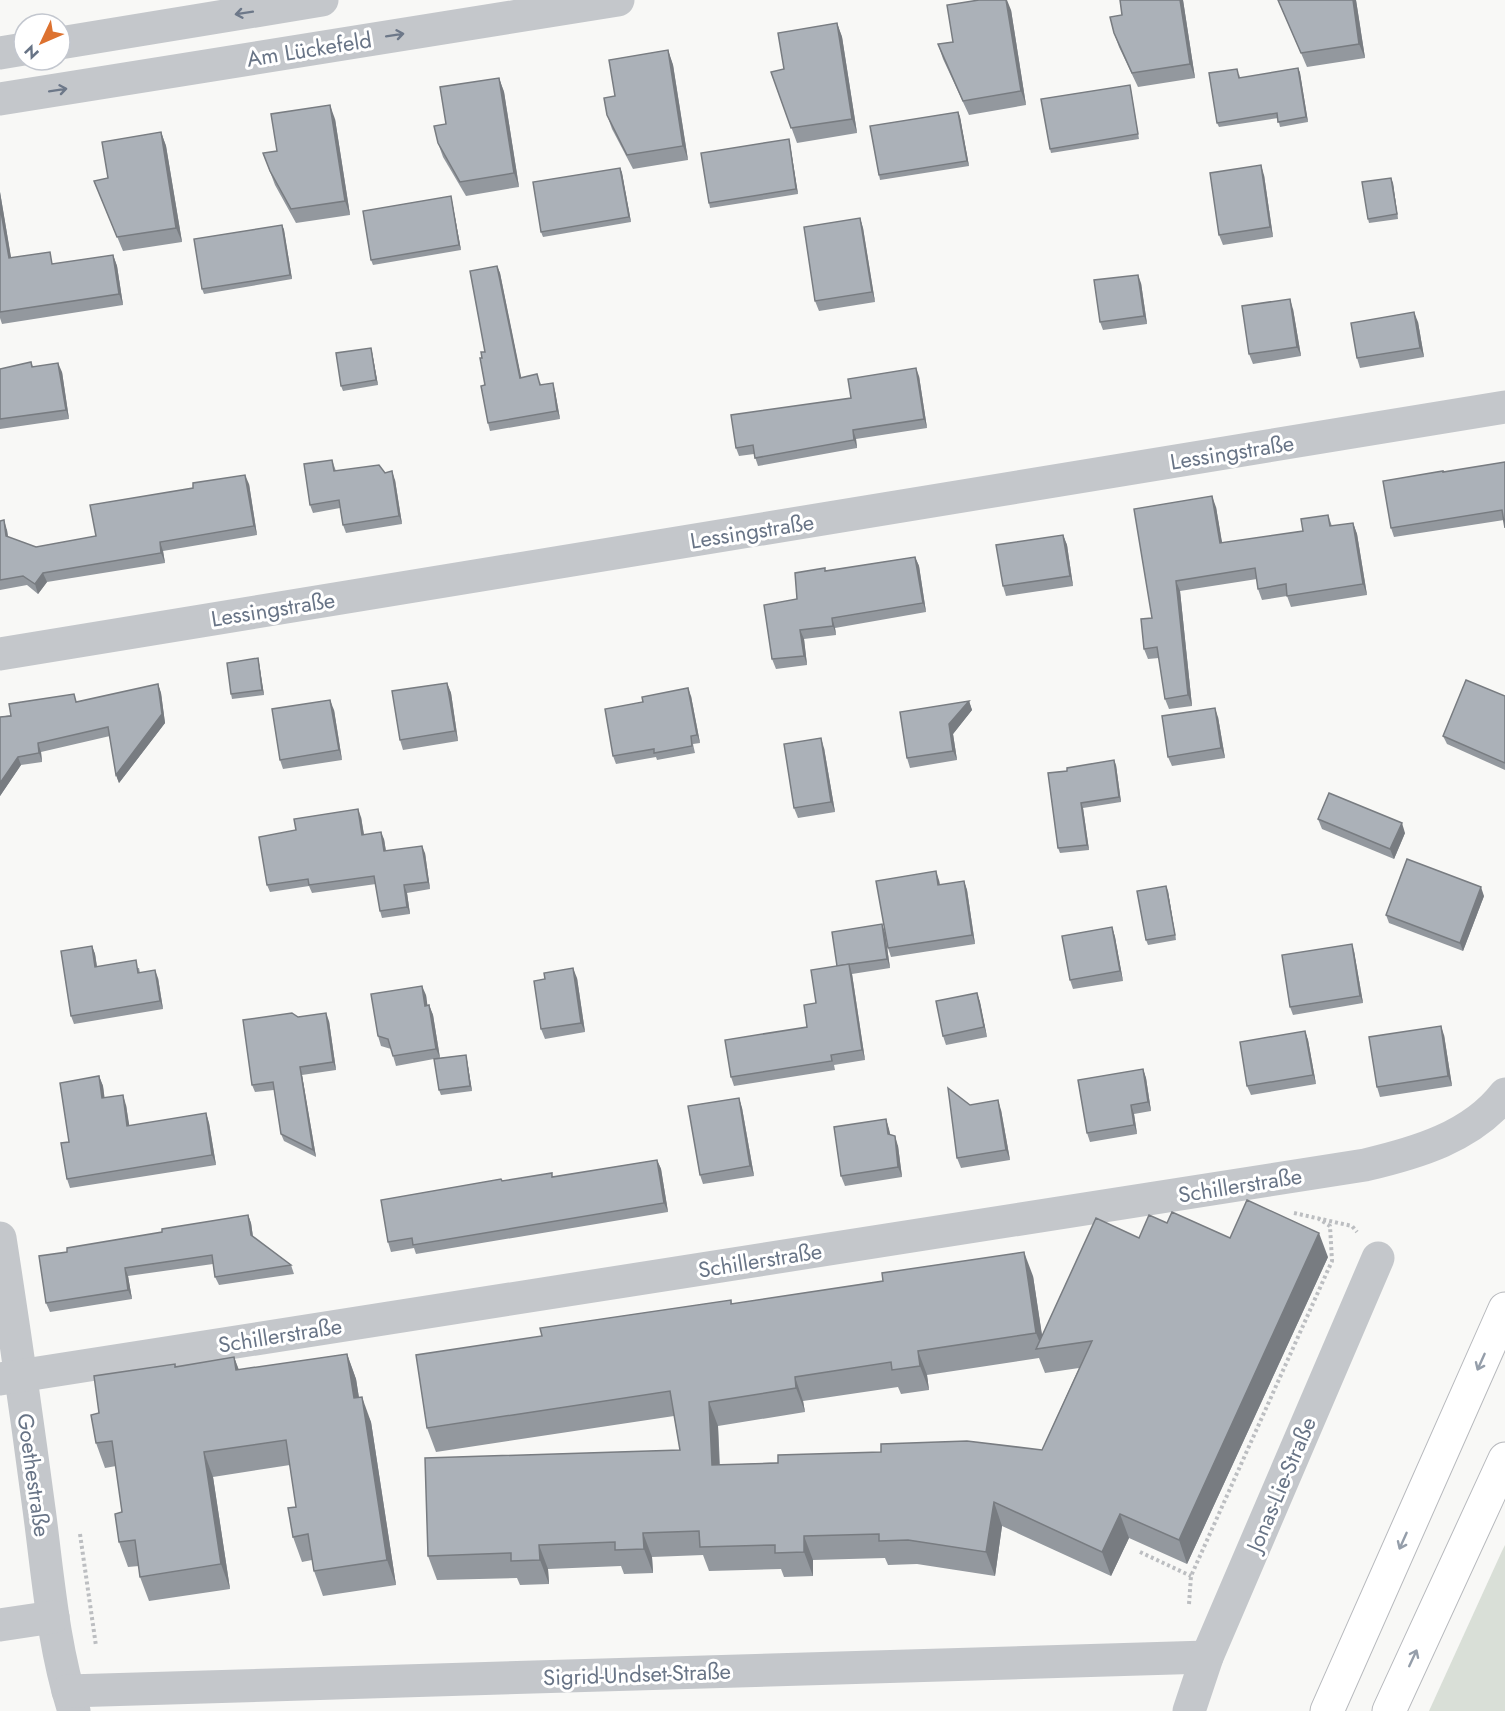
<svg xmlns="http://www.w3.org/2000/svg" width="1505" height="1711" font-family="Jost,sans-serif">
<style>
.green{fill:#d9dfd7}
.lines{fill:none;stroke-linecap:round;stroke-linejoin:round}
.highway-casing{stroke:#b7b9bd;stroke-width:35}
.path{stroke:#bcbec1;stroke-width:4;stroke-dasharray:3 3;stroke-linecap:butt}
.minor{stroke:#c4c7cb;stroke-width:33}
.highway{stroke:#fff;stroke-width:33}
.wall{fill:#93989e;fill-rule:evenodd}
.shaded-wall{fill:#787c81}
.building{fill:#abb1b8;stroke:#787c81;stroke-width:1.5}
.oneway{stroke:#6d7889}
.oneway2{stroke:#959eaa}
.labels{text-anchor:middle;stroke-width:6;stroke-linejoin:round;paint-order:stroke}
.street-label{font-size:22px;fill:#687486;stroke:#fff}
</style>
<rect width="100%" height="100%" fill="#f8f8f6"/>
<path class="green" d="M1505,1545V1711H1429L1502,1551Z"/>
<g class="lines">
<g class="highway-casing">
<g id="highway">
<path d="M1327,1711L1505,1309"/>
<path d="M1389,1711L1505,1459"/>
</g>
</g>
<g class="path">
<path d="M1294,1213L1352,1226L1357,1232"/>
<path d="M80,1534L96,1646"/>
<path d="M1140,1552L1191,1576"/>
<path d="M1189,1604L1191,1576L1332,1261L1330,1226L1319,1219"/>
</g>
<g class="minor">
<path d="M60,43L322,0"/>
<path d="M0,53L24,49"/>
<path d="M0,99L618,0"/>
<path d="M0,654L1505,407"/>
<path d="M0,1238C14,1328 27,1418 39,1509C48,1576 53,1646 74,1711"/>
<path d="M0,1379L1365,1165C1416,1153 1472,1137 1505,1094"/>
<path d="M0,1625L53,1617"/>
<path d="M68,1691L1207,1657"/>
<path d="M1189,1711L1207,1657L1378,1258"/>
</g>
<use href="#highway" class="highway"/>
</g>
<g class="wall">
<path d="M1120,0H1183L1195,78L1138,87L1119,47L1114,33L1122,15Z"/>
<path d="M1278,0H1356L1365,58L1307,67Z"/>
<path d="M1011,10L1026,105L969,115L943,59L938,44L953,42Z"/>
<path d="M837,23L842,37L857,133L797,143L771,72L784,69Z"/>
<path d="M668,50L673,65L688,160L633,169L612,129L607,115L615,96Z"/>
<path d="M1298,68L1300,73L1308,122L1280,127L1278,118L1219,127L1217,123L1239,74L1240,78Z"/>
<path d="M499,78L504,92L519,187L466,196L443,157L438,143L446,124Z"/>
<path d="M1131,90L1139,139L1051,153L1050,149Z"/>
<path d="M958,112L960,117L969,166L880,180L879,175Z"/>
<path d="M335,119L350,215L296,223L275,185L263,153L277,151Z"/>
<path d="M161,132L166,146L182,242L123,251L94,181L108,178Z"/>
<path d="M789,139L790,144L798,194L710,208L709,203Z"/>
<path d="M620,168L622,173L631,222L543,237L541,232Z"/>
<path d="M1264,175L1273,237L1223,245L1219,235Z"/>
<path d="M1393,183L1398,219L1369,223L1368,219Z"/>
<path d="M0,192L11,258L54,264L113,255L117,266L123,305L2,324L0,318Z"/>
<path d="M452,201L461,250L373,265L371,260Z"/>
<path d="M860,218L863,228L875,302L819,311L815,301Z"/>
<path d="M282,225L284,230L292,279L204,294L202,289Z"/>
<path d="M497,266L500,273L521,378L540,382L541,385L555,391L560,419L490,431L488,423L482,358L485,352Z"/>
<path d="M1141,283L1147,324L1103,330L1100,322Z"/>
<path d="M1293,309L1301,356L1253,364L1249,354Z"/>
<path d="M1418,322L1424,357L1360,368L1357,358Z"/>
<path d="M371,348L372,352L378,385L343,391L341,386Z"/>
<path d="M31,362L33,367L62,372L69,419L0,429V369Z"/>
<path d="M919,376L927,428L856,439L857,448L758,466L754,454L739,456L736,448L851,398Z"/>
<path d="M332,460L336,471L385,473L395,480L402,524L346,533L343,525L340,508L313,513L310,505Z"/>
<path d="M1505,462L1504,520L1394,537L1391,528L1444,472Z"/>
<path d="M249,484L257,535L163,551L165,563L47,582L38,594L27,585L0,590V521L7,530L8,537L36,547L96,536Z"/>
<path d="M1216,507L1222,543L1303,531L1328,515L1332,526L1353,523L1357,534L1367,595L1291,607L1287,596L1262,600L1258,589L1257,579L1180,591L1192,706L1169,709L1165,699L1159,658L1148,659L1144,649L1152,618Z"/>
<path d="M1063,535L1067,545L1073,586L1006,596L1003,586Z"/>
<path d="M915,557L919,566L926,612L835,628L836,635L804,639L807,665L776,669L772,659L797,599L826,571Z"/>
<path d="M258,658L259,663L264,695L232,699L231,694Z"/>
<path d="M447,683L451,693L458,741L403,750L400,740Z"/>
<path d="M158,684L161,693L165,723L119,783L116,775L110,736L41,752L42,762L21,765L0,796V717L77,702Z"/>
<path d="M691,696L700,743L693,744L695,753L657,760L656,757L616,764L613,756Z"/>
<path d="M1505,696V770L1447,744L1443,736Z"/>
<path d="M969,701L972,710L953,734L957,760L910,768L907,758Z"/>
<path d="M334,710L342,760L283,769L280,760Z"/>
<path d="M1218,717L1225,758L1172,766L1168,757Z"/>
<path d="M824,748L835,812L798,818L794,808Z"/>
<path d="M1116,765L1121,802L1083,808L1089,850L1060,853L1058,848L1048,773Z"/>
<path d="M361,817L364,834L384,839L386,851L425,853L430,889L407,893L410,914L382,918L380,911L376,884L312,893L309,886L270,892L267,885L296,830Z"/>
<path d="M1318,819L1405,833L1394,859L1322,829Z"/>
<path d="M939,880L940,885L964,881L967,890L975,944L891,957L888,948Z"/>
<path d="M1168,891L1176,940L1148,945L1146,940Z"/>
<path d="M1484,896L1463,951L1389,923L1386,915Z"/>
<path d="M882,924L885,933L890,968L852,974L865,1060L834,1065L835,1070L734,1086L731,1077L807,1027L816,1003L837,966Z"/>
<path d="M1112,927L1115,937L1123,981L1073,989L1070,980Z"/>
<path d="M92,946L95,954L97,966L139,968L140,973L158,978L163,1009L74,1024L71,1016Z"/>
<path d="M1354,951L1363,1003L1293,1015L1290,1007Z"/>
<path d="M577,978L585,1032L545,1039L541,1029Z"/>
<path d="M977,993L980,1002L987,1037L946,1045L943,1036Z"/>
<path d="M426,995L427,1006L429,1005L433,1015L440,1058L466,1055L467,1060L472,1091L441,1095L439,1090L434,1059L396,1066L391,1049L381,1046L378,1036Z"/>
<path d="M298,1017L329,1021L336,1070L302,1075L316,1157L284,1141L281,1134L274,1090L255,1092L252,1085Z"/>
<path d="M1305,1031L1308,1040L1316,1084L1251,1095L1247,1086Z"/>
<path d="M1444,1035L1452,1086L1380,1097L1377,1087Z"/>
<path d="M1143,1069L1146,1078L1151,1111L1134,1114L1137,1134L1090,1142L1087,1133Z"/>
<path d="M99,1076L103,1086L104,1098L126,1105L129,1126L206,1113L209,1123L216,1165L70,1188L67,1179L69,1142Z"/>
<path d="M739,1098L742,1108L754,1176L703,1184L700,1175Z"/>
<path d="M970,1105L1001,1110L1010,1160L961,1168L957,1158Z"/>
<path d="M886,1119L890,1134L898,1146L902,1177L845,1186L841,1176Z"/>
<path d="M657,1160L661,1169L668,1212L416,1254L414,1248L391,1252L388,1242L502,1181L553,1177Z"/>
<path d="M248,1215L251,1223L253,1237L291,1265L294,1274L219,1285L215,1277L213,1264L128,1276L132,1299L50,1312L46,1303L67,1252Z"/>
<path d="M1167,1223L1230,1238L1328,1257L1187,1564L1129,1538L1111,1576L1002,1526L995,1576L917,1564L888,1565L885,1558L813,1560V1576L784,1577L781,1569L709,1571L703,1555L652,1557L653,1573L624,1574L621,1566L548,1569L549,1584L520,1585L517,1578L437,1580L428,1556L680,1450L674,1416L436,1452L427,1428L542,1336L731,1300L732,1304L1033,1276L1042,1336L1139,1238ZM1039,1358L1045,1373L1079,1368L1042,1450L720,1465L718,1426L805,1412L803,1401L898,1387L901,1394L929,1390L927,1375Z"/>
<path d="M347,1354L356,1379L359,1398L371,1422L396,1585L323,1596L314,1571L312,1560L302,1562L293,1537L296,1507L290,1465L213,1477L230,1589L149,1601L140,1577L139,1566L128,1567L119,1542L122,1512L116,1466L105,1468L96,1443L99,1413L175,1364L176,1367L234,1357L239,1370Z"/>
</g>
<g class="shaded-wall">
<path d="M1006,0H1007L1011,10L1026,105L1021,91Z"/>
<path d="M1180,0H1183L1195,78L1190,64Z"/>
<path d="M1353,0H1356L1365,58L1359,44Z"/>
<path d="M837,23L842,37L857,133L852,119Z"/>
<path d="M668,50L673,65L688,160L683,146Z"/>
<path d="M1298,68L1300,73L1308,122L1306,117Z"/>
<path d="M499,78L504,92L519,187L514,173Z"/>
<path d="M330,105L335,119L350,215L345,201Z"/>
<path d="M958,112L960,117L969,166L967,161Z"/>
<path d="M161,132L166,146L182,242L176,228Z"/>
<path d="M789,139L790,144L798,194L796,189Z"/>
<path d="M1261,165L1264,175L1273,237L1270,227Z"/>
<path d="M620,168L622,173L631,222L629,217Z"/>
<path d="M1391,178L1393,183L1398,219L1397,214Z"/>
<path d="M0,192L13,269L9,258L0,206Z"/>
<path d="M451,196L452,201L461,250L459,245Z"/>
<path d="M860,218L863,228L875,302L872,292Z"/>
<path d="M282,225L284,230L292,279L290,275Z"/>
<path d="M113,255L117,266L123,305L119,294Z"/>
<path d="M497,266L500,273L523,386L520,378Z"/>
<path d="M1138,275L1141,283L1147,324L1144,316Z"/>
<path d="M1290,299L1293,309L1301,356L1297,347Z"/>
<path d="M1414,312L1418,322L1424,357L1420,348Z"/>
<path d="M371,348L372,352L378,385L376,380Z"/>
<path d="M58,363L62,372L69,419L66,410Z"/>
<path d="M916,368L919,376L927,428L924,419Z"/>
<path d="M553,383L555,391L560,419L557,411Z"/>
<path d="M853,430L856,439L857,448L854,440Z"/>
<path d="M392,471L395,480L402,524L399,516Z"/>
<path d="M245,475L249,484L257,535L254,526Z"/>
<path d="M1212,496L1216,507L1224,554L1220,543Z"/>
<path d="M4,520L7,530L9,545L6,536Z"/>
<path d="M1353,523L1357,534L1367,595L1363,584Z"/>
<path d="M1063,535L1067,545L1073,586L1070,576Z"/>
<path d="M160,542L163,551L165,563L161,553Z"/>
<path d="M915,557L919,566L926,612L923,603Z"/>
<path d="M43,573L47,582L38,594L35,584Z"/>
<path d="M1176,581L1180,591L1192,706L1188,695Z"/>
<path d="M832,618L835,628L836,635L833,626Z"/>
<path d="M800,630L804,639L807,665L804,656Z"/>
<path d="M258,658L259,663L264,695L262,690Z"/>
<path d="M447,683L451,693L458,741L455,731Z"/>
<path d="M158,684L161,693L165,723L119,783L116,775Z"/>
<path d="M688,688L691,696L700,743L697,735Z"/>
<path d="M330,700L334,710L342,760L339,750Z"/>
<path d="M969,701L972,710L953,734L957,760L953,751L949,724Z"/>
<path d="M1215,708L1218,717L1225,758L1221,748Z"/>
<path d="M821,738L824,748L835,812L831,802Z"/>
<path d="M38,743L41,752L42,762L39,753Z"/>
<path d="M18,757L21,765L0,796V783Z"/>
<path d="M1114,760L1116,765L1121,802L1119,797Z"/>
<path d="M1081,803L1083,808L1089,850L1087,845Z"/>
<path d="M358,809L361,817L365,842L362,835Z"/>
<path d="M1402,823L1405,833L1394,859L1390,849Z"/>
<path d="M381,832L384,839L387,859L384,851Z"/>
<path d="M422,846L425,853L430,889L428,882Z"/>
<path d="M936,871L939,880L941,894L938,885Z"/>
<path d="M964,881L967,890L975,944L972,935Z"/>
<path d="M404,885L407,893L410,914L407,907Z"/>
<path d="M1166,886L1168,891L1176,940L1175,935Z"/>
<path d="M1481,887L1484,896L1463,951L1460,943Z"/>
<path d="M882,924L885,933L890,968L887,959Z"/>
<path d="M1112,927L1115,937L1123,981L1120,971Z"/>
<path d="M1352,944L1354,951L1363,1003L1360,996Z"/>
<path d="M92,946L95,954L98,975L95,967Z"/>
<path d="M849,964L852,974L865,1060L862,1050Z"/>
<path d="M573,968L577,978L585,1032L581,1023Z"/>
<path d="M155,970L158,978L163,1009L160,1001Z"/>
<path d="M422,986L426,995L429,1016L425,1006Z"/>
<path d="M977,993L980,1002L987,1037L984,1027Z"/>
<path d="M429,1005L433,1015L440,1058L436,1049Z"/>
<path d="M326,1013L329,1021L336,1070L333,1062Z"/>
<path d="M1441,1026L1444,1035L1452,1086L1448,1076Z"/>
<path d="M1305,1031L1308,1040L1316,1084L1313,1075Z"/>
<path d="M466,1055L467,1060L472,1091L470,1086Z"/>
<path d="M300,1067L302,1075L316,1157L313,1150Z"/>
<path d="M1143,1069L1146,1078L1151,1111L1148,1102Z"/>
<path d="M99,1076L103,1086L106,1108L102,1098Z"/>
<path d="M123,1095L126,1105L131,1136L127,1126Z"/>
<path d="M739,1098L742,1108L754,1176L750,1166Z"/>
<path d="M998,1100L1001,1110L1010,1160L1006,1150Z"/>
<path d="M1131,1105L1134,1114L1137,1134L1134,1125Z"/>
<path d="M206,1113L209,1123L216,1165L212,1155Z"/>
<path d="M886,1119L889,1129L892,1143L888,1134Z"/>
<path d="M895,1136L898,1146L902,1177L898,1167Z"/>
<path d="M657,1160L661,1169L668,1212L664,1203Z"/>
<path d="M248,1215L251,1223L254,1244L251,1235Z"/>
<path d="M1319,1233L1328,1257L1187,1564L1179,1540Z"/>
<path d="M1024,1252L1033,1276L1044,1348H1042L1036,1333Z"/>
<path d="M125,1268L128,1276L132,1299L128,1290Z"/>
<path d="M918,1351L927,1375L929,1390L920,1366Z"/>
<path d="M347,1354L356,1379L363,1423L354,1398Z"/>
<path d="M234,1357L243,1382L236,1370Z"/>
<path d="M795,1377L803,1401L805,1412L796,1388Z"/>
<path d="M362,1397L371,1422L396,1585L387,1560Z"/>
<path d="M709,1402L718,1426L720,1490L712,1465Z"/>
<path d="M204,1452L213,1477L230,1589L221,1564Z"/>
<path d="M994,1502L1002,1526L995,1576L986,1552Z"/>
<path d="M1120,1514L1129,1538L1111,1576L1102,1552Z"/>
<path d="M643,1533L652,1557L653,1573L644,1549Z"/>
<path d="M804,1536L813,1560V1576L804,1552Z"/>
<path d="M539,1545L548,1569L549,1584L540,1560Z"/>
</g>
<g class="building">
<path d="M979,0H1006L1021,91L963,101L938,44L953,42L947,5Z"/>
<path d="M1120,0H1180L1190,64L1132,73L1114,33L1110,17L1122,15Z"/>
<path d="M1278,0H1353L1359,44L1301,53Z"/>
<path d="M837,23L852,119L791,128L771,72L784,69L778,33Z"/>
<path d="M668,50L683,146L627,155L607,115L604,98L615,96L609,60Z"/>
<path d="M1298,68L1306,117L1278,122L1277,113L1217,123L1209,73L1237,69L1239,78Z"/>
<path d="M499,78L514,173L460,182L438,143L434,126L446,124L440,87Z"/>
<path d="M1130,85L1138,134L1050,149L1041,99Z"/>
<path d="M330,105L345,201L291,209L270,171L263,153L277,151L271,114Z"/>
<path d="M958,112L967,161L879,175L870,126Z"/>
<path d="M161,132L176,228L117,237L94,181L108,178L102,142Z"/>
<path d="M789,139L796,189L709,203L701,153Z"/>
<path d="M1261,165L1270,227L1219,235L1210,173Z"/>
<path d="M620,168L629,217L541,232L533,182Z"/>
<path d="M1391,178L1397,214L1368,219L1362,182Z"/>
<path d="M451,196L459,245L371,260L363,211Z"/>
<path d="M0,206L9,258L50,252L52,264L113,255L119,294L0,312Z"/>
<path d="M860,218L872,292L815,301L804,227Z"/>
<path d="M282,225L290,275L202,289L194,239Z"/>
<path d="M497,266L520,378L537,374L540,385L553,383L557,411L488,423L481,386L485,385L480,358H482L481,352H485L470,271Z"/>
<path d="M1138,275L1144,316L1100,322L1094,280Z"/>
<path d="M1290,299L1297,347L1249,354L1242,306Z"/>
<path d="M1414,312L1420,348L1357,358L1351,323Z"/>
<path d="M371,348L376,380L341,386L336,353Z"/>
<path d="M31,362L32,367L58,363L66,410L0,419V369Z"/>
<path d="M916,368L924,419L853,430L854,440L755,458L753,445L736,448L731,415L851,398L848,379Z"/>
<path d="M332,460L334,471L379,465L385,473L392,471L399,516L343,525L339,500L310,505L304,464Z"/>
<path d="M1505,462V528L1502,510L1391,528L1383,481L1443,471V472Z"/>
<path d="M245,475L254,526L160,542L161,553L43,573L35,584L23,576L0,580V521L4,520L6,536L36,547L96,536L90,505L193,488V483Z"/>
<path d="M1212,496L1220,543L1303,531L1301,519L1328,515L1330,526L1353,523L1363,584L1287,596L1286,584L1258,589L1255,568L1176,581L1188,695L1165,699L1157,647L1144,649L1141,619L1152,618L1134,509Z"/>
<path d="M1063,535L1070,576L1003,586L996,545Z"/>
<path d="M915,557L923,603L832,618L833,626L800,630L804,656L772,659L764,605L797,599L795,573L825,568V571Z"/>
<path d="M258,658L262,690L231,694L227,663Z"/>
<path d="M1466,680L1505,696V763L1443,736Z"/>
<path d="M447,683L455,731L400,740L392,691Z"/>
<path d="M158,684L162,714L116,775L108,727L38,743L39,753L18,757L0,783V717L11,716L9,704L74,694L76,702Z"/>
<path d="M688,688L697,735L691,736L692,746L654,753V749L613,756L605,709L643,702L642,697Z"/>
<path d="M330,700L339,750L280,760L272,709Z"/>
<path d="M969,701L949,724L953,751L907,758L900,712Z"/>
<path d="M1215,708L1221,748L1168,757L1162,716Z"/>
<path d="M821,738L831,802L794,808L784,744Z"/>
<path d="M1114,760L1119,797L1081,803L1087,845L1058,848L1048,773L1067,771V768Z"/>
<path d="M1329,793L1402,823L1390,849L1318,819Z"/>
<path d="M358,809L362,835L381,832L384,851L422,846L428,882L404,885L407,907L380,911L374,876L309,885L308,879L267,885L259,837L296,830L294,819Z"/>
<path d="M1407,859L1481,887L1460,943L1386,915Z"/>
<path d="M936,871L938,885L964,881L972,935L888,948L876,881Z"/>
<path d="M1166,886L1175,935L1146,940L1137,891Z"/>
<path d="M882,924L887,959L837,966L832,932Z"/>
<path d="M1112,927L1120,971L1070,980L1062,936Z"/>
<path d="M1352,944L1360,996L1290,1007L1282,955Z"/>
<path d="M92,946L95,967L136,960L138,973L155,970L160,1001L71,1016L61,951Z"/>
<path d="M849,964L862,1050L831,1055L832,1061L731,1077L725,1040L807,1027L804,1005L816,1003L811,970Z"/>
<path d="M573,968L581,1023L541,1029L534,981L545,979L544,973Z"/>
<path d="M422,986L425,1006L429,1005L436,1049L393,1056L388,1039L378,1036L371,994Z"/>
<path d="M977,993L984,1027L943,1036L936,1001Z"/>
<path d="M292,1013L298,1017L326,1013L333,1062L300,1067L313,1150L281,1134L273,1082L252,1085L243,1020Z"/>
<path d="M1441,1026L1448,1076L1377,1087L1369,1037Z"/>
<path d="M1305,1031L1313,1075L1247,1086L1240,1042Z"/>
<path d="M466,1055L470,1086L439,1090L434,1059Z"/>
<path d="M1143,1069L1148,1102L1131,1105L1134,1125L1087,1133L1078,1080Z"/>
<path d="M99,1076L102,1098L123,1095L127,1126L206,1113L212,1155L67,1179L61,1143L69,1142L60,1083Z"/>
<path d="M948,1088L970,1105L998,1100L1006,1150L957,1158Z"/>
<path d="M739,1098L750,1166L700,1175L688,1106Z"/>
<path d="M886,1119L888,1134L895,1136L898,1167L841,1176L834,1127Z"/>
<path d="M657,1160L664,1203L413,1245L412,1238L388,1242L381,1200L501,1179L502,1181L552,1173V1177Z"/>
<path d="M1247,1200L1319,1233L1179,1540L1120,1514L1102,1552L994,1502L986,1552L908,1540L879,1541V1534L804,1536V1552L775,1553V1545L700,1547L699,1531L643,1533L644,1549L615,1550V1542L539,1545L540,1560L511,1561V1553L428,1556L425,1458L680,1450L670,1391L427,1428L416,1355L542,1336L540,1328L731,1300V1304L883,1281L882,1273L1024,1252L1036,1333L918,1351L920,1366L892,1370L891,1362L795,1377L796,1388L709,1402L712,1465L778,1463V1455L881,1452V1444L967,1441L1042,1450L1092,1341L1036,1349L1096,1218L1139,1238L1149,1215L1167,1223L1172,1212L1230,1238Z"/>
<path d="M248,1215L251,1235L291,1265L215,1277L212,1255L125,1268L128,1290L46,1303L39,1256L67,1252V1248L162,1232V1229Z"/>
<path d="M347,1354L354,1398L362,1397L387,1560L314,1571L308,1534L293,1537L288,1508L296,1507L286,1440L204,1452L221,1564L140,1577L135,1540L119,1542L115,1514L122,1512L112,1441L96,1443L91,1415L99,1413L94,1376L175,1364V1367L234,1357L236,1370Z"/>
</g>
<defs><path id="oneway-shaft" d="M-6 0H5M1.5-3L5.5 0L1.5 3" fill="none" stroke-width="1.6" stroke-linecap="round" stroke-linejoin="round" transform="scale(1.5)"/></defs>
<g class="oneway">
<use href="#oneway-shaft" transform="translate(244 13) rotate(171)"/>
<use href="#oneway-shaft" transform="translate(395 35) rotate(-9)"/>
<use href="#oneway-shaft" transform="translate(58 90) rotate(-9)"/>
</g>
<g class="oneway2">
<use href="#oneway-shaft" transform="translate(1481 1362) rotate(114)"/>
<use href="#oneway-shaft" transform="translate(1403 1541) rotate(114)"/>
<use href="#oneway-shaft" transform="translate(1413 1658) rotate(-65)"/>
</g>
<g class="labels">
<g class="street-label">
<text transform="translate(309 49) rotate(-9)" y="8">Am Lückefeld</text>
<text transform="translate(1232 452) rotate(-9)" y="8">Lessingstraße</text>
<text transform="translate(752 531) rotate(-9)" y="8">Lessingstraße</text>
<text transform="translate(273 609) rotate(-9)" y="8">Lessingstraße</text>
<text transform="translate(1240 1185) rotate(-9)" y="8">Schillerstraße</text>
<text transform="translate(760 1260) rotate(-9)" y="8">Schillerstraße</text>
<text transform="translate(280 1335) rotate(-9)" y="8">Schillerstraße</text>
<text transform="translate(34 1475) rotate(82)" y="8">Goethestraße</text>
<text transform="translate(1281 1484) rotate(-67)" y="8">Jonas-Lie-Straße</text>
<text transform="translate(637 1674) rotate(-2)" y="8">Sigrid-Undset-Straße</text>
</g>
</g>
<g transform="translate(42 42) rotate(226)"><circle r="28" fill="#ffffff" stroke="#c3c7cf" stroke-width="1.5"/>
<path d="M0-4.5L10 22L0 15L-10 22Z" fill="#dd7230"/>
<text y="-9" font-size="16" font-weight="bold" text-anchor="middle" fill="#687486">N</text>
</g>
</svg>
